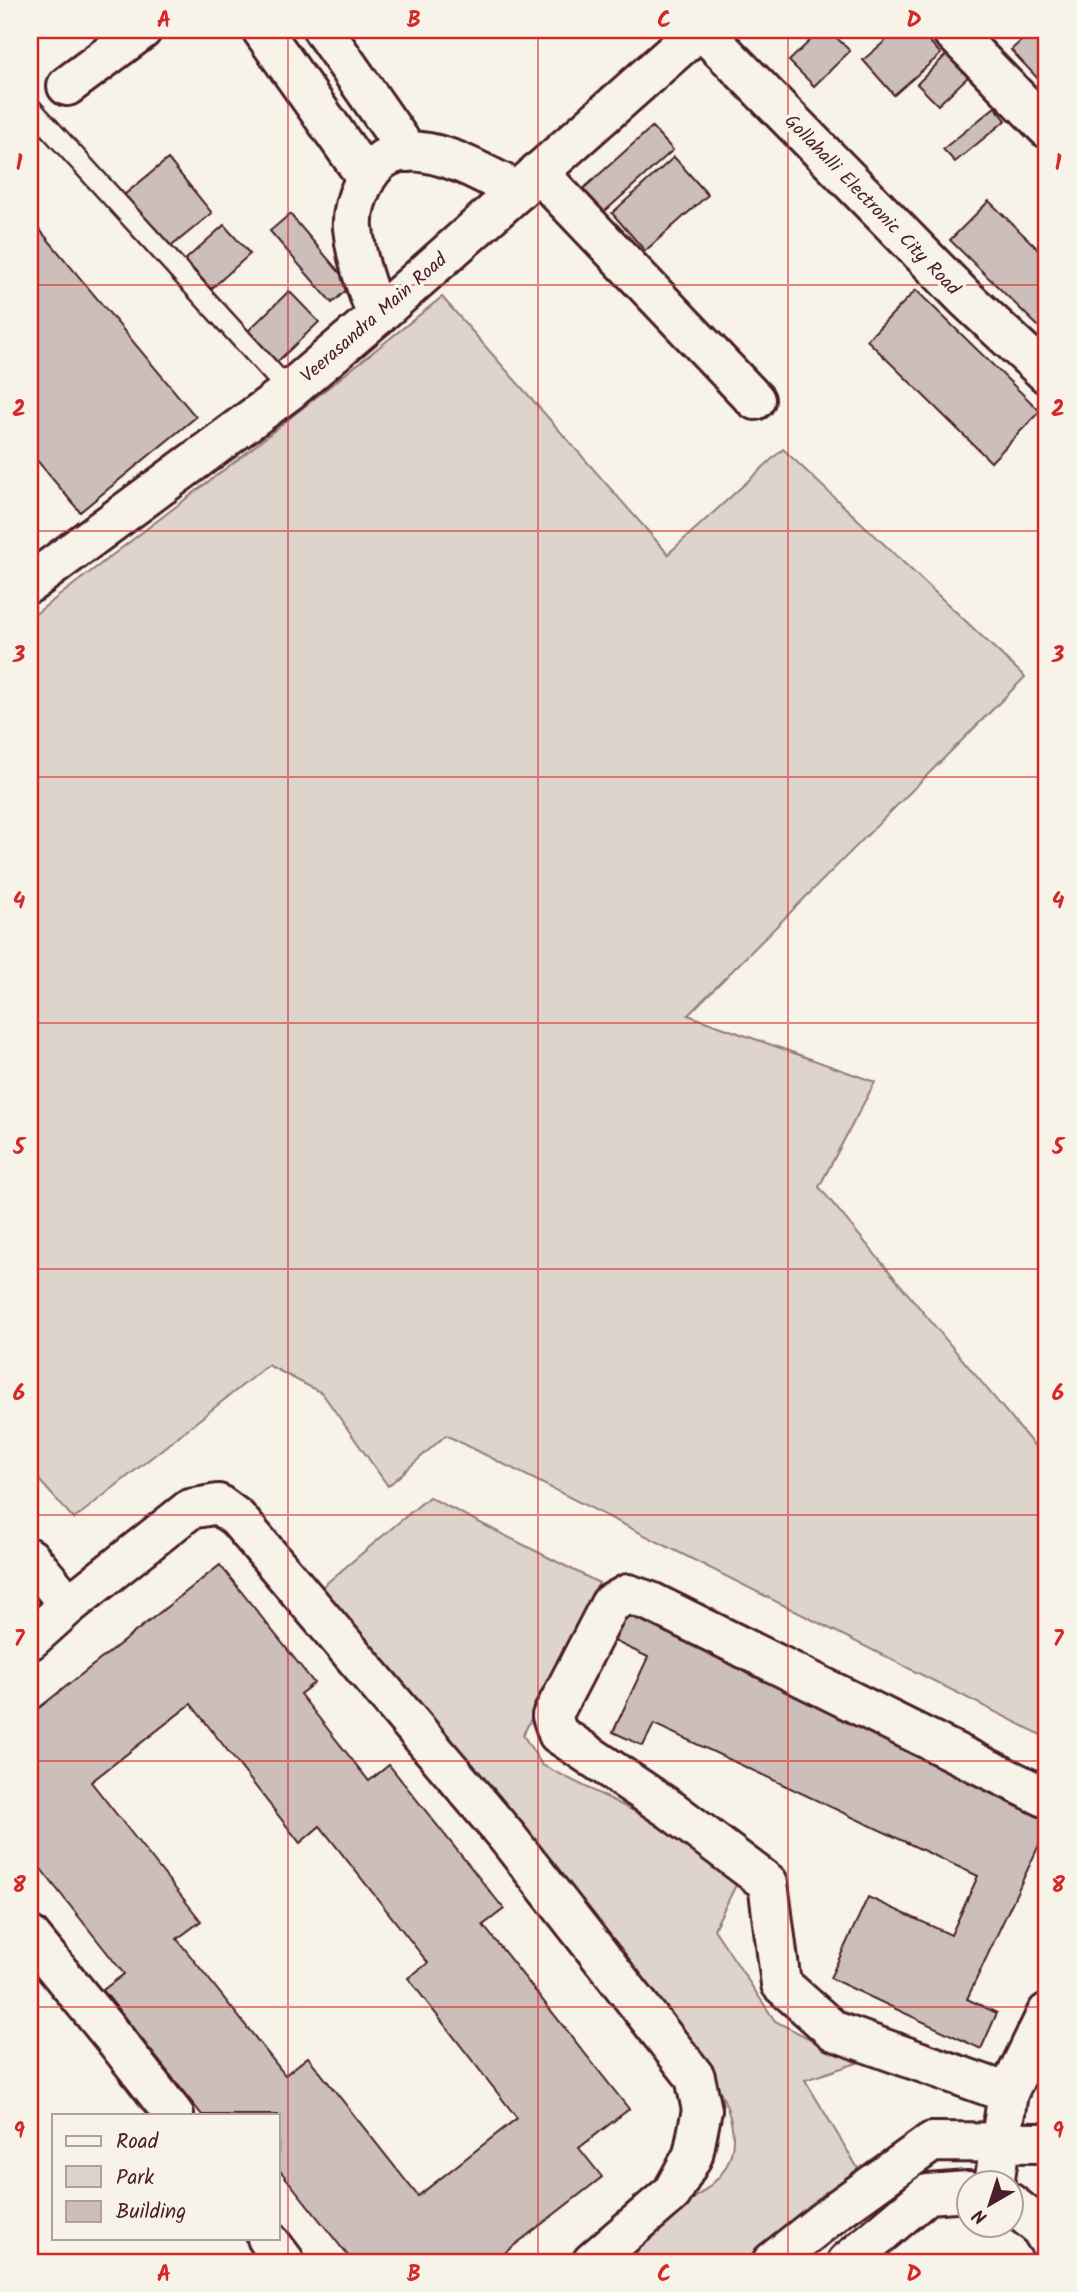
<svg xmlns="http://www.w3.org/2000/svg" width="1077" height="2292" font-family="Kalam,sans-serif">
<style>
.green{fill:#ded4cc;stroke:#947a7c;stroke-width:2}
.building{fill:#ccbfb9;stroke:#4a1f2b;stroke-width:2;fill-rule:evenodd}
.lines{fill:none;stroke-linecap:round;stroke-linejoin:round}
.lane-casing{stroke:#4a1f2b;stroke-width:24}
.street-casing{stroke:#4a1f2b;stroke-width:44}
.secondary-casing{stroke:#4a1f2b;stroke-width:44}
.lane{stroke:#f7f3e8;stroke-width:19}
.street{stroke:#f7f3e8;stroke-width:38}
.secondary{stroke:#f7f3e8;stroke-width:38}
.grid{fill:none;stroke:#d62828;stroke-width:2;stroke-opacity:0.55}
.labels{text-anchor:middle;stroke-width:7;stroke-linejoin:round;paint-order:stroke}
.street-label{font-size:19px;fill:#4a1f2b;stroke:#f7f3e8}
.neatline{fill:none;stroke:#d62828;stroke-width:2.5}
.grid-label{font-size:23px;text-anchor:middle;font-weight:bold;fill:#d62828}
</style>
<rect width="100%" height="100%" fill="#f7f3e8"/>
<filter id="ink" filterUnits="userSpaceOnUse"><feTurbulence type="fractalNoise" baseFrequency=".0143" numOctaves="2"/><feDisplacementMap in="SourceGraphic" scale="14" xChannelSelector="R" yChannelSelector="G"/><feConvolveMatrix kernelMatrix="1 2 1 2 8 2 1 2 1" color-interpolation-filters="sRGB"/></filter>
<g filter="url(#ink)">
<g class="green">
<path d="M442,297L668,554L783,449L1025,677L688,1015L875,1082L819,1187L1047,1461V1738L446,1435L388,1486L322,1393L268,1365L74,1519L30,1470V618L246,453Z"/>
<path d="M429,1497L599,1583L523,1735L542,1765L745,1867L714,1929L775,2021L857,2063L805,2080L859,2170L748,2262H644L633,2249C651,2234 669,2219 687,2204C697,2196 709,2188 717,2179C744,2150 732,2113 716,2083L322,1587Z"/>
</g>
<g class="building">
<path d="M821,30H829L850,51L814,86L789,61Z"/>
<path d="M898,30H919L941,54L894,95L863,60Z"/>
<path d="M1033,30H1047V78L1042,83L1011,50Z"/>
<path d="M948,53L970,75L938,105L917,84Z"/>
<path d="M995,107L1006,120L955,162L943,149Z"/>
<path d="M652,127L673,150L604,212L583,189Z"/>
<path d="M674,157L708,195L645,251L612,213Z"/>
<path d="M168,159L212,213L168,249L124,195Z"/>
<path d="M989,201L1047,258V326L1043,331L950,240Z"/>
<path d="M290,214L351,286L332,303L270,231Z"/>
<path d="M35,224L196,417L80,512L30,452V229Z"/>
<path d="M224,225L250,254L211,289L185,260Z"/>
<path d="M916,290L1040,411L991,462L867,340Z"/>
<path d="M289,291L319,322L277,362L248,331Z"/>
<path d="M220,1565L314,1683L300,1694L369,1781L389,1765L504,1909L483,1925L629,2109L579,2148L602,2177L493,2262H353L278,2168V2115H202L103,1990L124,1974L30,1855V1715ZM191,1704L300,1843L320,1826L428,1963L408,1978L517,2118L418,2196L308,2057L285,2075L177,1939L201,1921L91,1782Z"/>
<path d="M629,1608L1047,1805V1849L1039,1845L967,1999L997,2013L981,2049L830,1978L868,1897L951,1935L978,1876L654,1724L643,1746L613,1732L648,1657L614,1641Z"/>
</g>
<g class="lines">
<g class="lane-casing">
<path id="lane" d="M30,107L289,391"/>
</g>
<g class="street-casing">
<g id="street">
<path d="M262,30L366,177"/>
<path d="M323,30L408,152"/>
<path d="M702,30L965,298L1047,374"/>
<path d="M951,30L1047,128"/>
<path d="M67,86L142,30"/>
<path d="M538,172L755,400"/>
<path d="M377,316C366,287 356,259 353,228C351,204 367,164 391,155C401,150 417,151 428,153C460,159 489,177 518,191"/>
<path d="M30,1558L69,1605"/>
<path d="M30,1640L69,1605L190,1509L218,1504L237,1518L507,1837L695,2077L702,2110L693,2155L672,2193L592,2262"/>
<path d="M30,1936L117,2042L174,2115"/>
<path d="M1008,2093L834,2031L781,1984L768,1883L671,1810L558,1734L552,1716L610,1604L628,1594L651,1602L1047,1798"/>
<path d="M994,2184L1008,2093L1047,2013"/>
<path d="M1010,2203L1039,2226L1047,2239"/>
<path d="M267,2238L285,2262"/>
<path d="M772,2262L840,2208L932,2142L1047,2143"/>
<path d="M847,2262L928,2194L968,2191"/>
</g>
</g>
<g class="secondary-casing">
<path id="secondary" d="M30,583L289,391L377,316L699,30"/>
</g>
<use href="#lane" class="lane"/>
<use href="#street" class="street"/>
<use href="#secondary" class="secondary"/>
</g>
</g>
<path class="grid" d="M288,30V2262M538,30V2262M788,30V2262M30,285H1047M30,531H1047M30,777H1047M30,1023H1047M30,1269H1047M30,1515H1047M30,1761H1047M30,2007H1047"/>
<g class="labels">
<g class="street-label">
<text transform="translate(873 204) rotate(46)" y="7">Gollahalli Electronic City Road</text>
<text transform="translate(373 317) rotate(-41)" y="7">Veerasandra Main Road</text>
</g>
</g>
<rect width="1077" height="2292" fill="none" stroke="#f7f3e8" stroke-width="77"/>
<rect x="52" y="2114" width="228" height="126" fill="#f7f3e8" stroke="#b29e9c" stroke-width="2"/>
<rect x="66" y="2136" width="35" height="10" fill="#f7f3e8" stroke="#b29e9c" stroke-width="2"/>
<text x="116" y="2148" font-size="21" fill="#4a1f2b">Road</text>
<rect x="66" y="2166" width="35" height="21" fill="#ded4cc" stroke="#b29e9c" stroke-width="2"/>
<text x="116" y="2184" font-size="21" fill="#4a1f2b">Park</text>
<rect x="66" y="2201" width="35" height="21" fill="#ccbfb9" stroke="#b29e9c" stroke-width="2"/>
<text x="116" y="2218" font-size="21" fill="#4a1f2b">Building</text>
<g transform="translate(990 2204) rotate(219)"><circle r="33" fill="#f7f3e8" stroke="#b29e9c" stroke-width="2"/>
<path d="M0-5L12 26L0 18L-12 26Z" fill="#4a1f2b"/>
<text y="-10" font-size="19" font-weight="bold" text-anchor="middle" fill="#4a1f2b">N</text>
</g>
<rect x="38" y="38" width="1000" height="2216" class="neatline"/>
<g class="grid-label">
<text x="164" y="27">A</text>
<text x="414" y="27">B</text>
<text x="664" y="27">C</text>
<text x="914" y="27">D</text>
<text x="19" y="170">1</text>
<text x="1058" y="170">1</text>
<text x="19" y="416">2</text>
<text x="1058" y="416">2</text>
<text x="19" y="662">3</text>
<text x="1058" y="662">3</text>
<text x="19" y="908">4</text>
<text x="1058" y="908">4</text>
<text x="19" y="1154">5</text>
<text x="1058" y="1154">5</text>
<text x="19" y="1400">6</text>
<text x="1058" y="1400">6</text>
<text x="19" y="1646">7</text>
<text x="1058" y="1646">7</text>
<text x="19" y="1892">8</text>
<text x="1058" y="1892">8</text>
<text x="19" y="2138">9</text>
<text x="1058" y="2138">9</text>
<text x="164" y="2281">A</text>
<text x="414" y="2281">B</text>
<text x="664" y="2281">C</text>
<text x="914" y="2281">D</text>
</g>
</svg>
